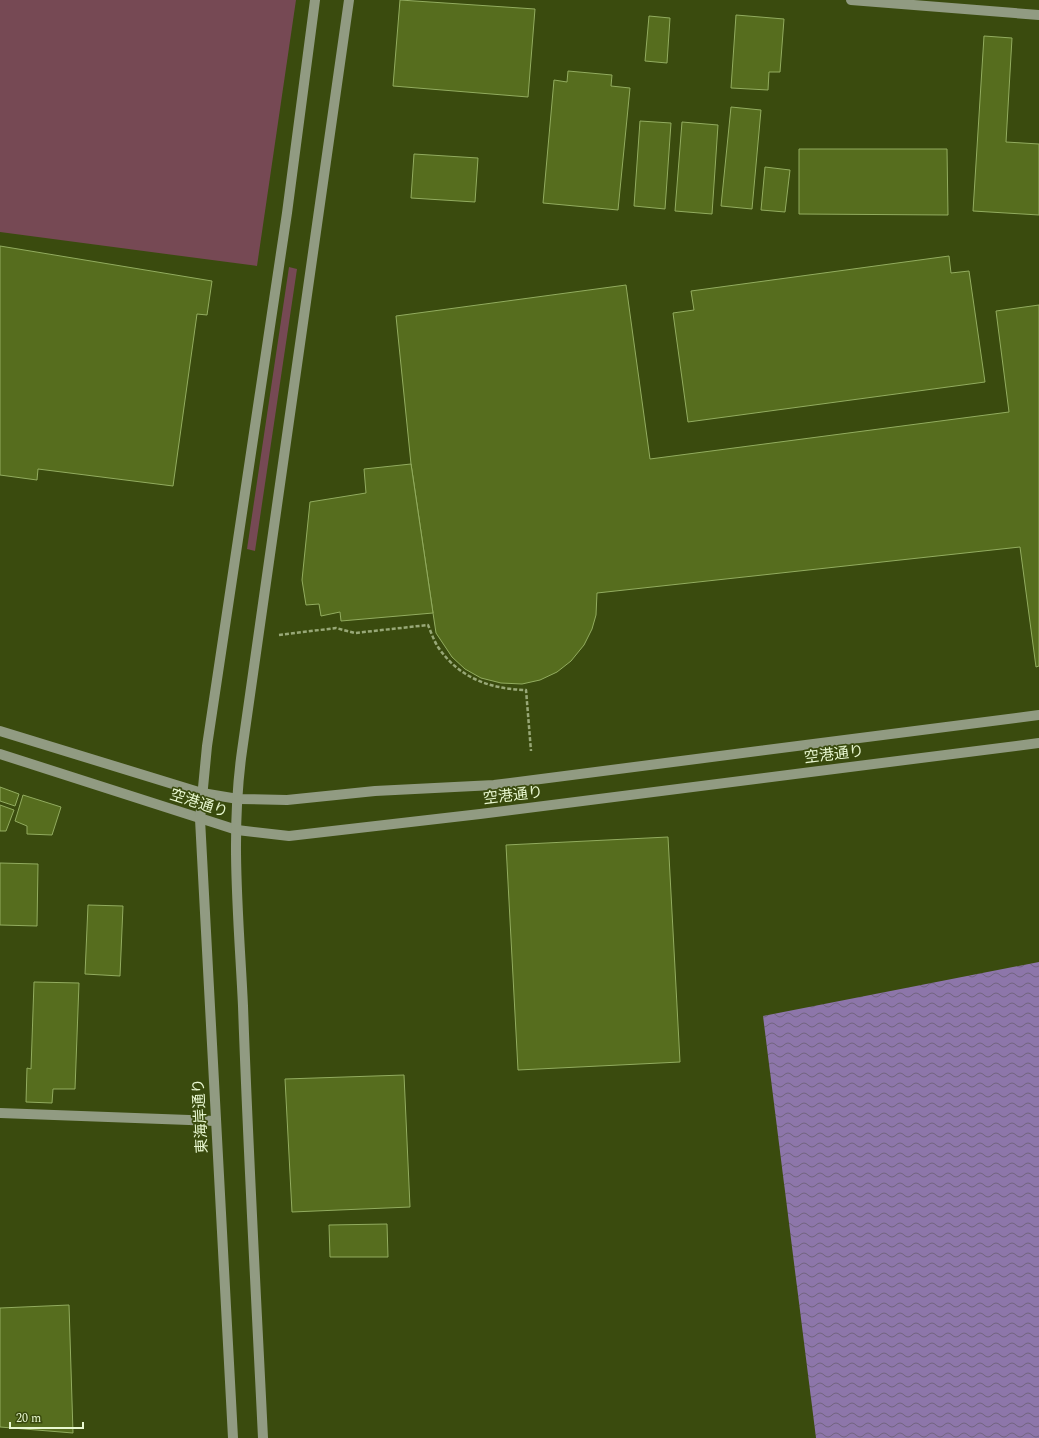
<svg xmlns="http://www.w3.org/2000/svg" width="1039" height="1438" font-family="Spectral,'Noto Sans JP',serif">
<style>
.green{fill:#764954}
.water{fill:url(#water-waves)}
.building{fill:#566d1e;stroke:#92ac5f}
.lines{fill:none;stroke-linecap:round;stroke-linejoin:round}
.path{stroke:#98a877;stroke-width:2.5;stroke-dasharray:4 2;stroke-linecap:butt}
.minor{stroke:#919b82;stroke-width:10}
.labels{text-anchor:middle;stroke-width:3.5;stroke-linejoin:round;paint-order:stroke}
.street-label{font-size:15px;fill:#e9f8d1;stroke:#3a4b0e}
</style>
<defs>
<pattern id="water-waves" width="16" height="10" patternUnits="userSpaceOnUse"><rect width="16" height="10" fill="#8d76aa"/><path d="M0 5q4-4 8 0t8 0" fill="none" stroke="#71647f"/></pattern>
</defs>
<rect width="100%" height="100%" fill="#3a4b0e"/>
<g class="green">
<path d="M0,0H296L257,266L0,232Z"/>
<path d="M289,267L297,269L255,551L247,549Z"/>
</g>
<path class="water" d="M1039,962V1438H816L763,1016Z"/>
<g class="building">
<path d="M400,0L535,9L528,97L393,86Z"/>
<path d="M736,15L784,19L780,72H769L768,90L731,88Z"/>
<path d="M649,16L670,18L667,63L645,61Z"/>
<path d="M984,36L1012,38L1006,142L1039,144V215L973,211Z"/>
<path d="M568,71L612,75L611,86L630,88L618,210L543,203L554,80L567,82Z"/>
<path d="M731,107L761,110L752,209L721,206Z"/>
<path d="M640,121L671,123L665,209L634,206Z"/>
<path d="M682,122L718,125L712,214L675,211Z"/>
<path d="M799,149H947L948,215L799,214Z"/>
<path d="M414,154L478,158L475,202L411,198Z"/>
<path d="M765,167L790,170L785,212L761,210Z"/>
<path d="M0,246L212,281L207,315L197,314L173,486L38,469L37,480L0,475Z"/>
<path d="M949,256L951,273L969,271L985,382L688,422L673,313L694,310L691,291Z"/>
<path d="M626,285L650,459L1009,412L996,311L1039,305V666L1036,667L1020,547L597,593L596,615L592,629L584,645L571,661L557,672L540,680L522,684L501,683L481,678L465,669L452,657L436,633L433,613L411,464L396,316Z"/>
<path d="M411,464L433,613L341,621L340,612L321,616L319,604L306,605L302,580L310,502L366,493L364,469Z"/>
<path d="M0,787L19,794L15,806L0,801Z"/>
<path d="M23,795L61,807L52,835L27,834V826L15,821Z"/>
<path d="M0,805L14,810L6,831H0Z"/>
<path d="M668,837L680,1062L518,1070L506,845Z"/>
<path d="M0,863L38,864L37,926L0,925Z"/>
<path d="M88,905L123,906L120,976L85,974Z"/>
<path d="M34,982L79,983L75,1089H53L52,1103L26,1102L27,1068L31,1069Z"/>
<path d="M404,1075L410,1207L292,1212L285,1079Z"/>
<path d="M387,1224L388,1257H330L329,1225Z"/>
<path d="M69,1305L73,1433L0,1427V1308Z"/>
</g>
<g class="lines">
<path class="path" d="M279,635L336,628L355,633L428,625C431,632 434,641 438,647C459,678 490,689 526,690L531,751"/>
<g class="minor">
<path d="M851,0L1039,15"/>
<path d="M0,731L202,793L238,799L287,800L375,791L494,785L1039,715"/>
<path d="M0,754L237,830L289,836L480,814L1039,743"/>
<path d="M0,1113L216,1121"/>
<path d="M233,1438L200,819L207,746L287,213L315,0"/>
<path d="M263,1438C256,1294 248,1150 243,1006C239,922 230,835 242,751L349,0"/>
</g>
</g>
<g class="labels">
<g class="street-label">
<text transform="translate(834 754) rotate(-7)" y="5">空港通り</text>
<text transform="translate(513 795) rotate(-7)" y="5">空港通り</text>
<text transform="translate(199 803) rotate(18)" y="5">空港通り</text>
<text transform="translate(200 1116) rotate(-93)" y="5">東海岸通り</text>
</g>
</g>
<path d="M10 1422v6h73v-6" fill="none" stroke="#e9f8d1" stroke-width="2"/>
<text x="16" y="1422" font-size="12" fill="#e9f8d1" stroke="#3a4b0e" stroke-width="3" paint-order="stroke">20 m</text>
</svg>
